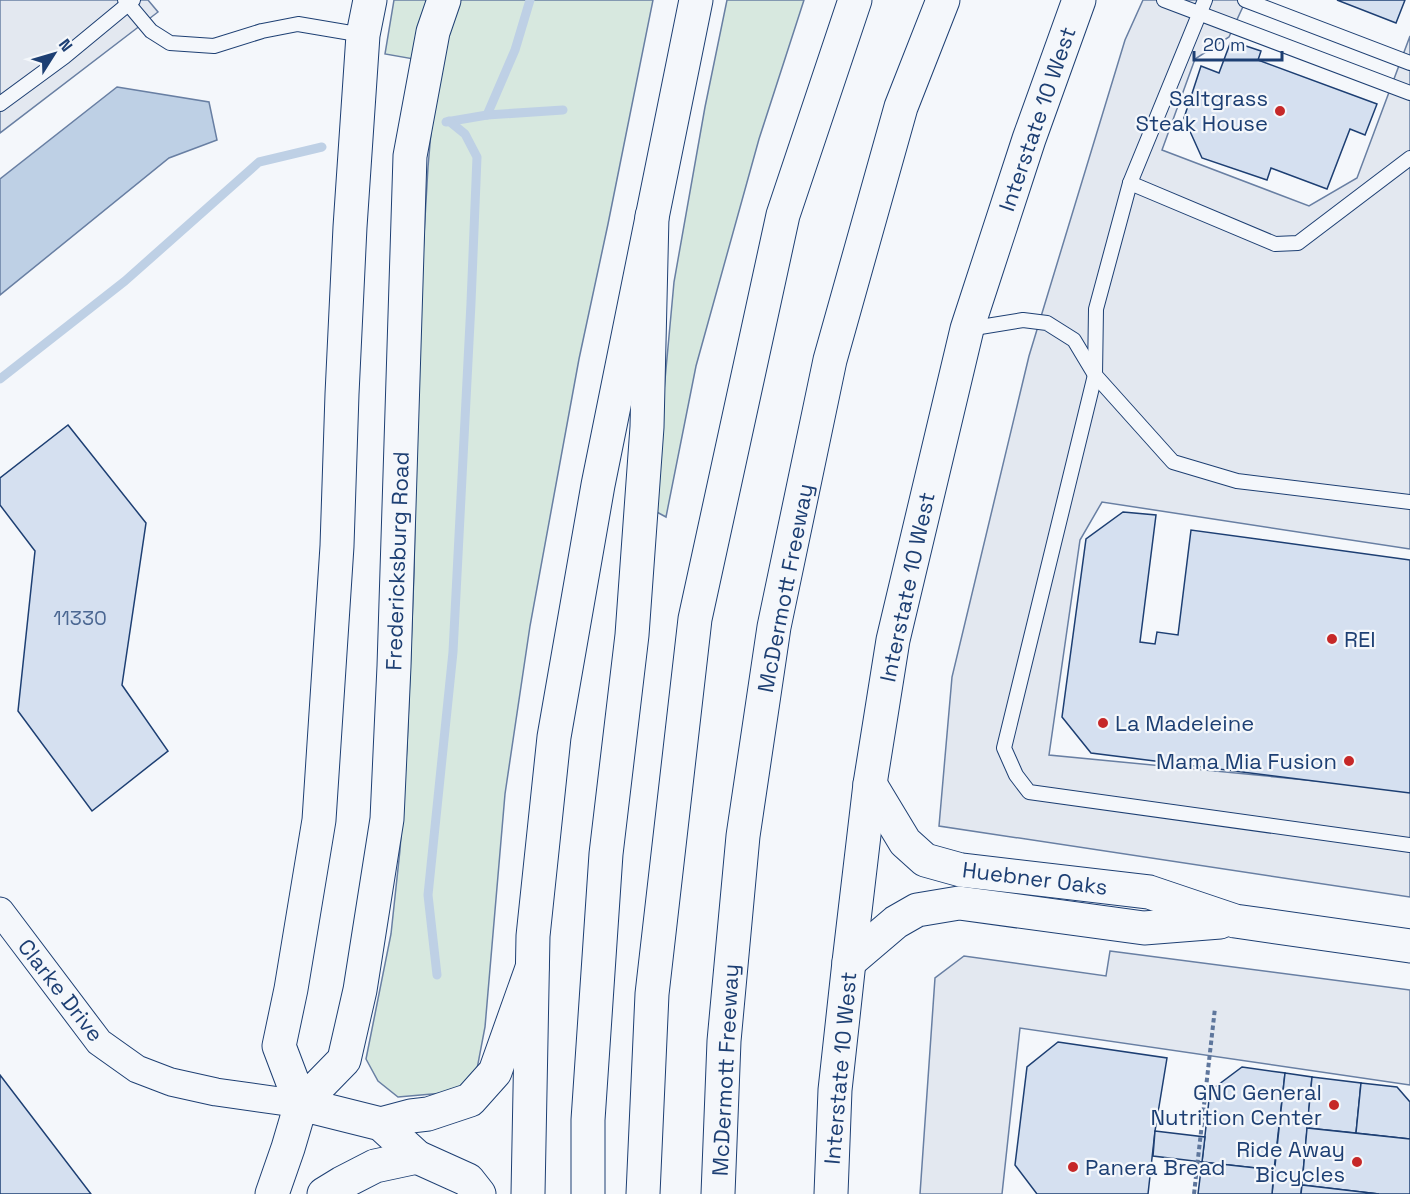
<svg xmlns="http://www.w3.org/2000/svg" width="1410" height="1194" font-family="'Space Grotesk',sans-serif">
<style>
.green{fill:#d7e8df;stroke:#687fa3;stroke-width:1.5}
.parking{fill:#e3e8f0;stroke:#687fa3;stroke-width:1.5}
.water{fill:#bed0e5;stroke:#687fa3;stroke-width:1.5}
.lines{fill:none;stroke-linecap:round;stroke-linejoin:round}
.stream{stroke:#bed0e5;stroke-width:9}
.building{fill:#d5e0f0;stroke:#1d3f73;stroke-width:1.5}
.service-casing{stroke:#1d3f73;stroke-width:16}
.minor-casing{stroke:#1d3f73;stroke-width:29}
.tertiary-casing{stroke:#1d3f73;stroke-width:35}
.secondary-casing{stroke:#1d3f73;stroke-width:35}
.primary-casing{stroke:#1d3f73;stroke-width:35}
.motorway-casing{stroke:#1d3f73;stroke-width:35}
.path{stroke:#5e769c;stroke-width:4;stroke-dasharray:4.5 3;stroke-linecap:butt}
.service{stroke:#f4f7fb;stroke-width:14}
.minor{stroke:#f4f7fb;stroke-width:27}
.tertiary{stroke:#f4f7fb;stroke-width:33}
.secondary{stroke:#f4f7fb;stroke-width:33}
.primary{stroke:#f4f7fb;stroke-width:33}
.motorway{stroke:#f4f7fb;stroke-width:33}
.poi-dot{fill:#c62828;stroke:#f4f7fb;stroke-width:2}
.labels{text-anchor:middle;stroke-width:4.5;stroke-linejoin:round;paint-order:stroke}
.number-label{font-size:20px;fill:#4b6792}
.poi-label{font-size:22px;fill:#1d3f73;stroke:#f4f7fb;text-anchor:end}
.street-label{font-size:22px;fill:#1d3f73;stroke:#f4f7fb}
</style>
<rect width="100%" height="100%" fill="#f4f7fb"/>
<g class="green">
<path d="M394,0H653L608,224L579,359L530,626L505,794L485,1027L477,1069L455,1092L398,1097L378,1081L366,1059L391,934L400,850L407,746L414,573L418,338L428,167L437,63L385,54Z"/>
<path d="M727,0H804L759,139L696,366L666,517L653,510L674,282L705,107Z"/>
</g>
<g class="parking">
<path d="M0,0H148L158,12L0,133Z"/>
<path d="M1143,0H1246L1229,37L1195,59L1162,150L1309,206L1357,178L1410,36V549L1102,502L1080,540L1049,755L1410,790V897L939,826L952,677L1029,356L1125,40Z"/>
<path d="M1110,951L1410,990V1085L1020,1028L1002,1194H920L935,978L964,956L1106,976Z"/>
</g>
<path class="water" d="M117,87L209,102L217,140L169,158L0,295V179Z"/>
<g class="lines">
<g class="stream">
<path d="M487,115L515,50L530,0"/>
<path d="M446,122L487,115L563,110"/>
<path d="M0,379L125,281L259,162L322,147"/>
<path d="M437,975L428,895L453,652L471,303L477,157L465,134L449,121"/>
</g>
</g>
<g class="building">
<path d="M1337,0H1405L1396,23Z"/>
<path d="M1231,41L1261,51L1258,60L1377,104L1365,135L1350,129L1327,189L1271,168L1267,180L1202,158L1184,118L1201,66L1219,73Z"/>
<path d="M68,425L146,523L122,685L168,751L92,811L18,711L35,551L0,505V478Z"/>
<path d="M1123,512L1156,515L1140,642L1155,644L1157,632L1178,635L1191,530L1410,560V793L1091,753L1062,717L1086,539Z"/>
<path d="M1058,1042L1167,1058L1155,1131L1148,1194H1037L1015,1165L1027,1067Z"/>
<path d="M1242,1067L1285,1073L1274,1170L1202,1162L1210,1091Z"/>
<path d="M1285,1073L1312,1077L1301,1194H1272Z"/>
<path d="M0,1075L91,1194H0Z"/>
<path d="M1312,1077L1361,1083L1356,1133L1307,1128Z"/>
<path d="M1361,1083L1397,1087L1410,1102V1139L1356,1133Z"/>
<path d="M1307,1128L1410,1139V1194H1379L1302,1185Z"/>
<path d="M1155,1131L1205,1137L1202,1162L1153,1156Z"/>
<path d="M1202,1162L1274,1170L1272,1194H1198Z"/>
<path d="M1302,1185L1379,1194H1301Z"/>
</g>
<g class="lines">
<g class="service-casing">
<g id="service">
<path d="M125,0L151,31L170,43L214,46L262,31L298,24L363,35"/>
<path d="M1164,0L1410,93"/>
<path d="M1205,0L1130,183L1096,309L1095,375L1004,748L1016,775L1029,792L1410,845"/>
<path d="M1245,0L1410,63"/>
<path d="M0,104L64,57L133,0"/>
<path d="M1130,183L1275,244L1298,243L1410,158"/>
<path d="M968,329L1023,320L1047,323L1074,340L1095,375L1173,462L1237,481L1410,502"/>
</g>
</g>
<g class="minor-casing">
<path id="minor" d="M0,911L99,1042L137,1069L171,1082L216,1092L301,1104"/>
</g>
<g class="tertiary-casing">
<g id="tertiary">
<path d="M870,784L905,842L925,860L961,870L1149,892L1235,921L1410,946"/>
<path d="M849,962L896,922L917,910L959,903L1144,928L1220,922"/>
</g>
</g>
<g class="secondary-casing">
<g id="secondary">
<path d="M370,0L363,35L350,227L342,394L337,546L319,820L291,989L279,1046L301,1104L344,1060L360,990L387,819L394,666L410,156L433,32L444,0"/>
<path d="M528,1194L533,936L554,737L598,485L696,0"/>
<path d="M831,1194L835,1090L849,962L870,784L893,640L967,329L1029,139L1079,0"/>
</g>
</g>
<g class="primary-casing">
<g id="primary">
<path d="M381,1124L411,1116L428,1114L470,1100L495,1072L532,968"/>
<path d="M272,1194L288,1148L301,1104L381,1124L417,1157L468,1180L479,1194"/>
<path d="M324,1194L342,1183L375,1166L417,1157"/>
</g>
</g>
<g class="motorway-casing">
<g id="motorway">
<path d="M588,1194V1120L606,854L632,635L647,427L652,216"/>
<path d="M643,1194L652,994L695,619L783,215L855,0"/>
<path d="M718,1194L724,1041L743,836L774,627L830,360L901,107L943,0"/>
</g>
</g>
<path class="path" d="M1194,1194L1215,1008"/>
<use href="#service" class="service"/>
<use href="#minor" class="minor"/>
<use href="#tertiary" class="tertiary"/>
<use href="#secondary" class="secondary"/>
<use href="#primary" class="primary"/>
<use href="#motorway" class="motorway"/>
</g>
<g class="poi-dot">
<circle cx="1280" cy="111" r="6"/>
<circle cx="1332" cy="639" r="6"/>
<circle cx="1103" cy="723" r="6"/>
<circle cx="1349" cy="761" r="6"/>
<circle cx="1334" cy="1105" r="6"/>
<circle cx="1357" cy="1162" r="6"/>
<circle cx="1073" cy="1167" r="6"/>
</g>
<g class="labels">
<g class="number-label">
<text x="80" y="625">11330</text>
</g>
<g class="poi-label">
<text x="1268" y="106">Saltgrass<tspan x="1268" dy="25">Steak House</tspan></text>
<text x="1344" y="647" text-anchor="start">REI</text>
<text x="1115" y="731" text-anchor="start">La Madeleine</text>
<text x="1337" y="769">Mama Mia Fusion</text>
<text x="1322" y="1100">GNC General<tspan x="1322" dy="25">Nutrition Center</tspan></text>
<text x="1345" y="1157">Ride Away<tspan x="1345" dy="25">Bicycles</tspan></text>
<text x="1085" y="1175" text-anchor="start">Panera Bread</text>
</g>
<g class="street-label">
<text transform="translate(1037 119) rotate(-71)" y="8">Interstate 10 West</text>
<text transform="translate(397 561) rotate(-88)" y="8">Fredericksburg Road</text>
<text transform="translate(907 587) rotate(-78)" y="8">Interstate 10 West</text>
<text transform="translate(785 588) rotate(-79)" y="8">McDermott Freeway</text>
<text transform="translate(1035 878) rotate(7)" y="8">Huebner Oaks</text>
<text transform="translate(61 990) rotate(52)" y="8">Clarke Drive</text>
<text transform="translate(840 1068) rotate(-85)" y="8">Interstate 10 West</text>
<text transform="translate(725 1070) rotate(-87)" y="8">McDermott Freeway</text>
</g>
</g>
<g transform="translate(54 54) rotate(53)" stroke="#f4f7fb" stroke-width="4.5" paint-order="stroke">
<path d="M0-4.5L10 22L0 15L-10 22Z" fill="#1d3f73"/>
<text y="-9" font-size="16" font-weight="bold" text-anchor="middle" fill="#1d3f73">N</text>
</g>
<path d="M1194 51v9h88v-9" fill="none" stroke="#1d3f73" stroke-width="3"/>
<text x="1203" y="51" font-size="18" fill="#1d3f73" stroke="#f4f7fb" stroke-width="4.5" paint-order="stroke">20 m</text>
</svg>
